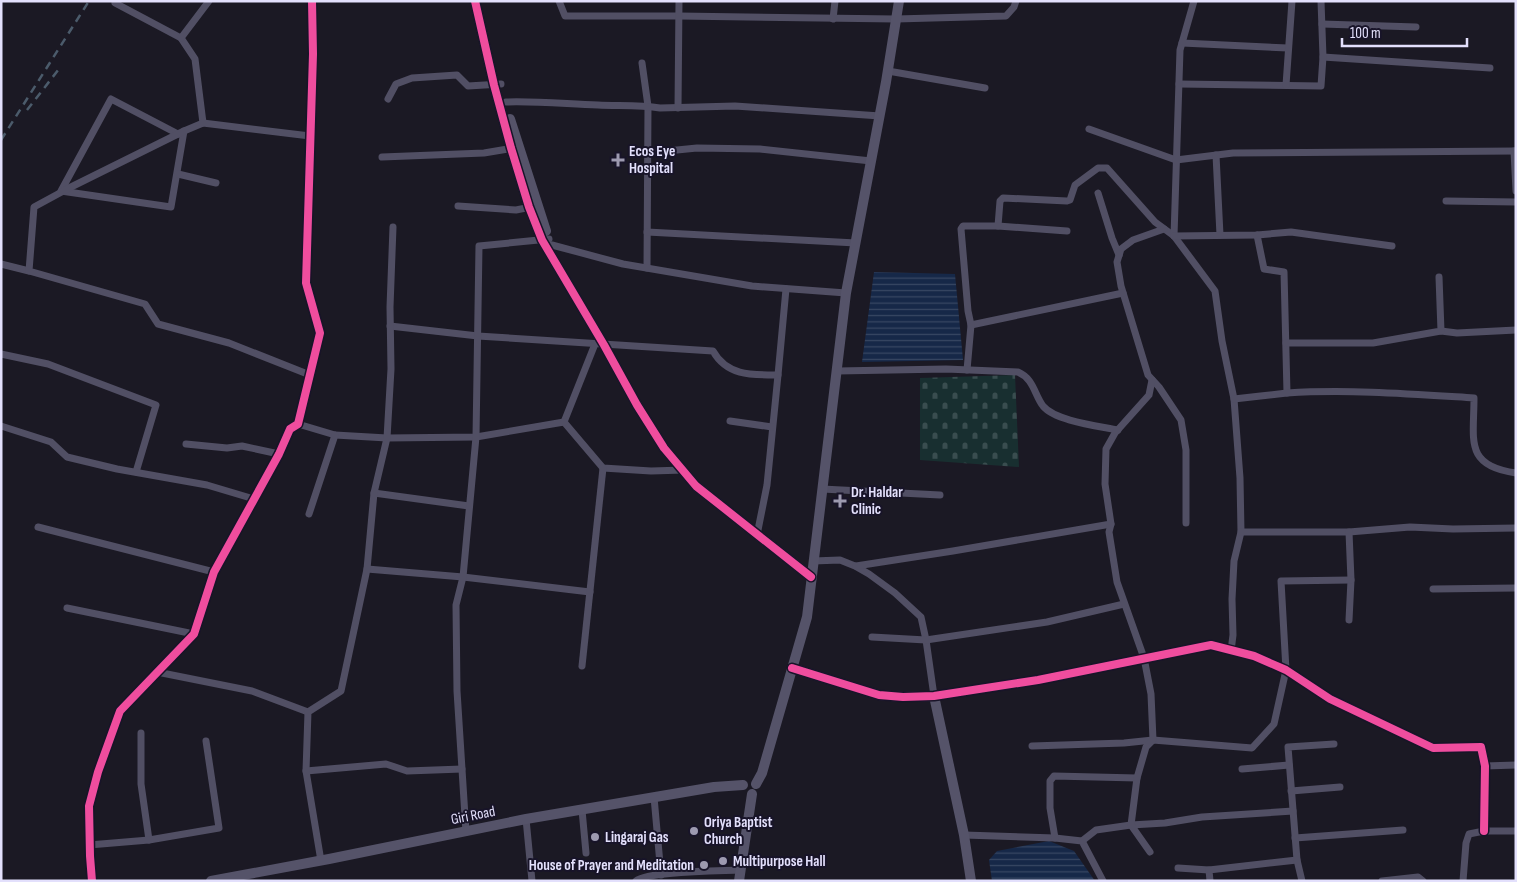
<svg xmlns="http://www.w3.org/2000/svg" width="1517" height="882" font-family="'Sofia Sans Condensed',sans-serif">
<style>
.cemetery{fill:url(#cemetery-stones)}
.water{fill:url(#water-rules)}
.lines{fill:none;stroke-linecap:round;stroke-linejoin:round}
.street{stroke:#514f64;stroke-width:7}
.secondary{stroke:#555369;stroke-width:10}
.rail{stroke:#4b5b6b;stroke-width:2.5;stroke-dasharray:8 6;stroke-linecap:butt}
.cycleway-casing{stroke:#181429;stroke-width:11}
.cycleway{stroke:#ef4d9e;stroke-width:8}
.poi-dot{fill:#9d9ab0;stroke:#181429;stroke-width:2}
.labels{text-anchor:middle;stroke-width:4;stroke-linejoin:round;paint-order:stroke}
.poi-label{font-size:15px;font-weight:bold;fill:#e3e0fc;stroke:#181429;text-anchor:start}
.street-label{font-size:15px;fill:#e3e0fc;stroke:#181429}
</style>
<defs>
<pattern id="cemetery-stones" width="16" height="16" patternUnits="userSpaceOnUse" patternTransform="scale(1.25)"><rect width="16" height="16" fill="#182f30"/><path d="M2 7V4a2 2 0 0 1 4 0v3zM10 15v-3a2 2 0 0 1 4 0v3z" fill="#394d4f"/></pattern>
<pattern id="water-rules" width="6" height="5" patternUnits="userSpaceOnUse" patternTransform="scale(1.25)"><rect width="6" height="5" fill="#162848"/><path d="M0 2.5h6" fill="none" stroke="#384763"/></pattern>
</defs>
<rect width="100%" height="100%" fill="#1b1924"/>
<path class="cemetery" d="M1015,375L1019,467L920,460V378Z"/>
<g class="water">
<path d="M874,272L955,274L963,360L862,362Z"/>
<path d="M1049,841L1074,851L1095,881H992L989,860L997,851Z"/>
</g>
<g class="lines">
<g class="street">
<path d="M559,1L565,16H679L896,19L1006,16L1014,7L1016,1"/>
<path d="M115,3L181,38L195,59L203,123"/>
<path d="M833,19L835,1"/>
<path d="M1322,24L1416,27"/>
<path d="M181,38L209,1"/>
<path d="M1182,43L1288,48"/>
<path d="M1323,57L1490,68"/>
<path d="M642,63L648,106L647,268"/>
<path d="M888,71L985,88"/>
<path d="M1179,84L1321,86L1323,57L1321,1"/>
<path d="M1286,85L1292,1"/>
<path d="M388,99L396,84L412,78L457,75L468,86L501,84"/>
<path d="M506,102C537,101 567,104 598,105C619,106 640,105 660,108L735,106L880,116"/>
<path d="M678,108L679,1"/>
<path d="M1089,129L1176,160L1233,153L1516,151"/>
<path d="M178,134L111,99L61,191L171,207L184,131"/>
<path d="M1514,151L1516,191"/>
<path d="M647,153L697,148L760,149L871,161"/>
<path d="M1216,155L1220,235"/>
<path d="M382,157L484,153L514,148"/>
<path d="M178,174L216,183"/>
<path d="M1098,193L1112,238L1119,255"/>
<path d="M1446,201L1516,202"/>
<path d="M458,206L516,210L531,207"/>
<path d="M998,226L1000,201L1003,198L1067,201L1070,200L1075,185L1098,168H1107L1155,222L1174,236L1215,291L1222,341L1234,399L1240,478L1241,532L1234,561L1232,599L1233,635L1231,651"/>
<path d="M1164,229L1133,240L1121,249L1117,262L1121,286L1148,375L1159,387L1181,420L1186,450V523"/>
<path d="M647,232L856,243"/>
<path d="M1257,235L1264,269L1284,272L1287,393"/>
<path d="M1174,236L1180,50L1194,1"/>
<path d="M1174,236L1257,235L1291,232L1392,246"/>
<path d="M552,245L623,264L752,286L846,293"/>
<path d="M1,264L29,271"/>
<path d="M971,325L1123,293"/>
<path d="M390,326L478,336L713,351C727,376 752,375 778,375L767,485L758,530"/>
<path d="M1441,331L1457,333L1516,330"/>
<path d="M1286,343H1373L1441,331L1439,277"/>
<path d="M1,354L48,364L156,405L136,472"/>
<path d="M967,370L971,325L968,311L961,229L963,226H998L1067,231"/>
<path d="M837,371L946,369L1018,372C1034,379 1034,394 1043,406C1055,421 1099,426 1118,430"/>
<path d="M310,375L229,343L158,324L145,304L29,271L34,207L69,188L184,131L203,123L310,136"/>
<path d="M778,375L786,289"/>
<path d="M1234,399C1252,397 1269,395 1287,393C1349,389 1412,394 1474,398C1474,440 1464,466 1516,473"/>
<path d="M730,421L772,427"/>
<path d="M564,422L603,468L651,471L684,470"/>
<path d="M564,422L595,344"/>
<path d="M298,424L335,435L387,438L476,437L564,422"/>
<path d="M1,426L51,442L67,457L117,469L207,485L254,499"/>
<path d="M186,444L227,448L242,446L279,454"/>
<path d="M822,489L940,495"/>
<path d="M374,493L469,506"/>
<path d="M309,514L335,435"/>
<path d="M38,527L214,572"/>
<path d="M1241,532H1349L1410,527L1453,529L1516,528"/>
<path d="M1349,532L1351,580L1349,620"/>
<path d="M813,561L840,560L855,566L869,574L895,593L921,617L926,640L934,696L1038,680L1211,645L1254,656L1286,670L1330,699L1433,748L1481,747L1485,766L1484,831"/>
<path d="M856,566L953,551L1111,524"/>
<path d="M367,569L463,577L590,592"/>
<path d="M1433,589L1516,588"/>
<path d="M67,608L194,634"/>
<path d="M872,637L926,640L1047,622L1124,604"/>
<path d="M582,666L603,468"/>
<path d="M157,672L252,691L308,712"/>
<path d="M141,733V784L149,840"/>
<path d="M1032,746L1124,743L1153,740L1252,748L1274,724L1286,670L1281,581L1351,580"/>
<path d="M1485,766L1516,765"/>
<path d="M1242,769L1289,765"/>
<path d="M306,771L386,764L407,771L462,769"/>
<path d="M1291,791L1340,787"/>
<path d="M654,797L661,875"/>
<path d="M582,810L586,853"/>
<path d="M526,819L532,881"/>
<path d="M466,832L457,691L456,605L463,577L476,437L479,246L549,239"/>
<path d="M964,835L1055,838L1082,841L1103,881"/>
<path d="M1055,838L1050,808V781L1054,776L1137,778"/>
<path d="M1295,838L1403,830"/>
<path d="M1082,841L1096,830L1131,825L1165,823L1202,817L1293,811"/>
<path d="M89,845L149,840L219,828L206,741"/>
<path d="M1150,852L1131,825L1137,778L1146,747L1153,740L1151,694L1144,658L1117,582L1109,532L1111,524L1105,484L1106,449L1115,433L1149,395L1152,380"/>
<path d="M321,861L306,771L308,712L341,691L367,569L374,493L387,438L391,369L390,307L393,227"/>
<path d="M1178,868L1209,870"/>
<path d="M92,881L90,856L89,806L98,772L120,711L194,634L214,572L279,454L290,429L298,424L320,333L306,283L313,54L312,1"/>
<path d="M636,881C648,871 721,871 740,870"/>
<path d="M1210,881L1209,870L1297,860"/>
<path d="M1302,881L1297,860L1288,747L1334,744"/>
<path d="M1382,881L1418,877L1423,881"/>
<path d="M1463,881L1466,843L1469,834L1484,831H1516"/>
</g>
<g class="secondary">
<path d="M475,1L494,85L511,148L529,207L542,240L604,345L637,405L664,448L696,486L811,577"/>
<path d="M510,119L546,231"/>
<path d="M792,668L879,695L903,697L934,696L964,835L971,881"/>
<path d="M756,784L762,773L807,617L846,293L886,82L899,1"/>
<path d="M211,881L329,859L526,819L714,787L743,785"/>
<path d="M739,881L752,794"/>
</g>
<g class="rail">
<path d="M27,110L59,69"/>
<path d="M1,140L89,1"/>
</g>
<g class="cycleway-casing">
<g id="cycleway">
<path d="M475,1L494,85L511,148L529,207L542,240L604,345L637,405L664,448L696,486L811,577"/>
<path d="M792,668L879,695L903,697L934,696L1038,680L1211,645L1254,656L1286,670L1330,699L1433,748L1481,747L1485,766L1484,831"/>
<path d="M92,881L90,856L89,806L98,772L120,711L194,634L214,572L279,454L290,429L298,424L320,333L306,283L313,54L312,1"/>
</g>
</g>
<use href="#cycleway" class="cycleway"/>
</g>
<g class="poi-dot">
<path d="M615.5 152.5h5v5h5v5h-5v5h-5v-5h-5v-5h5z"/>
<path d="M837.5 493.5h5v5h5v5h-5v5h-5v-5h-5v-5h5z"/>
<circle cx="694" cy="831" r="5"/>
<circle cx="595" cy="837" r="5"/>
<circle cx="723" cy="861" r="5"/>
<circle cx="704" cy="865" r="5"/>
</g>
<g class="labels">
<g class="poi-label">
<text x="629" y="156">Ecos Eye<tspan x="629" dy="17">Hospital</tspan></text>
<text x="851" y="497">Dr. Haldar<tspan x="851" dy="17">Clinic</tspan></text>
<text x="704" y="827">Oriya Baptist<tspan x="704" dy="17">Church</tspan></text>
<text x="605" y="842">Lingaraj Gas</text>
<text x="733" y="866">Multipurpose Hall</text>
<text x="694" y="870" text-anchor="end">House of Prayer and Meditation</text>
</g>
<g class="street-label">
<text transform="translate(473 815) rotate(-11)" y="5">Giri Road</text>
</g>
</g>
<rect width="1517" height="882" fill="none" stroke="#e3e0fc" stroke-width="5"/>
<path d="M1342 38v8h125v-8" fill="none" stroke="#e3e0fc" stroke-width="2.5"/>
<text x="1350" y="38" font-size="15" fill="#e3e0fc" stroke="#181429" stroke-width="4" paint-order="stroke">100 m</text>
</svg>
